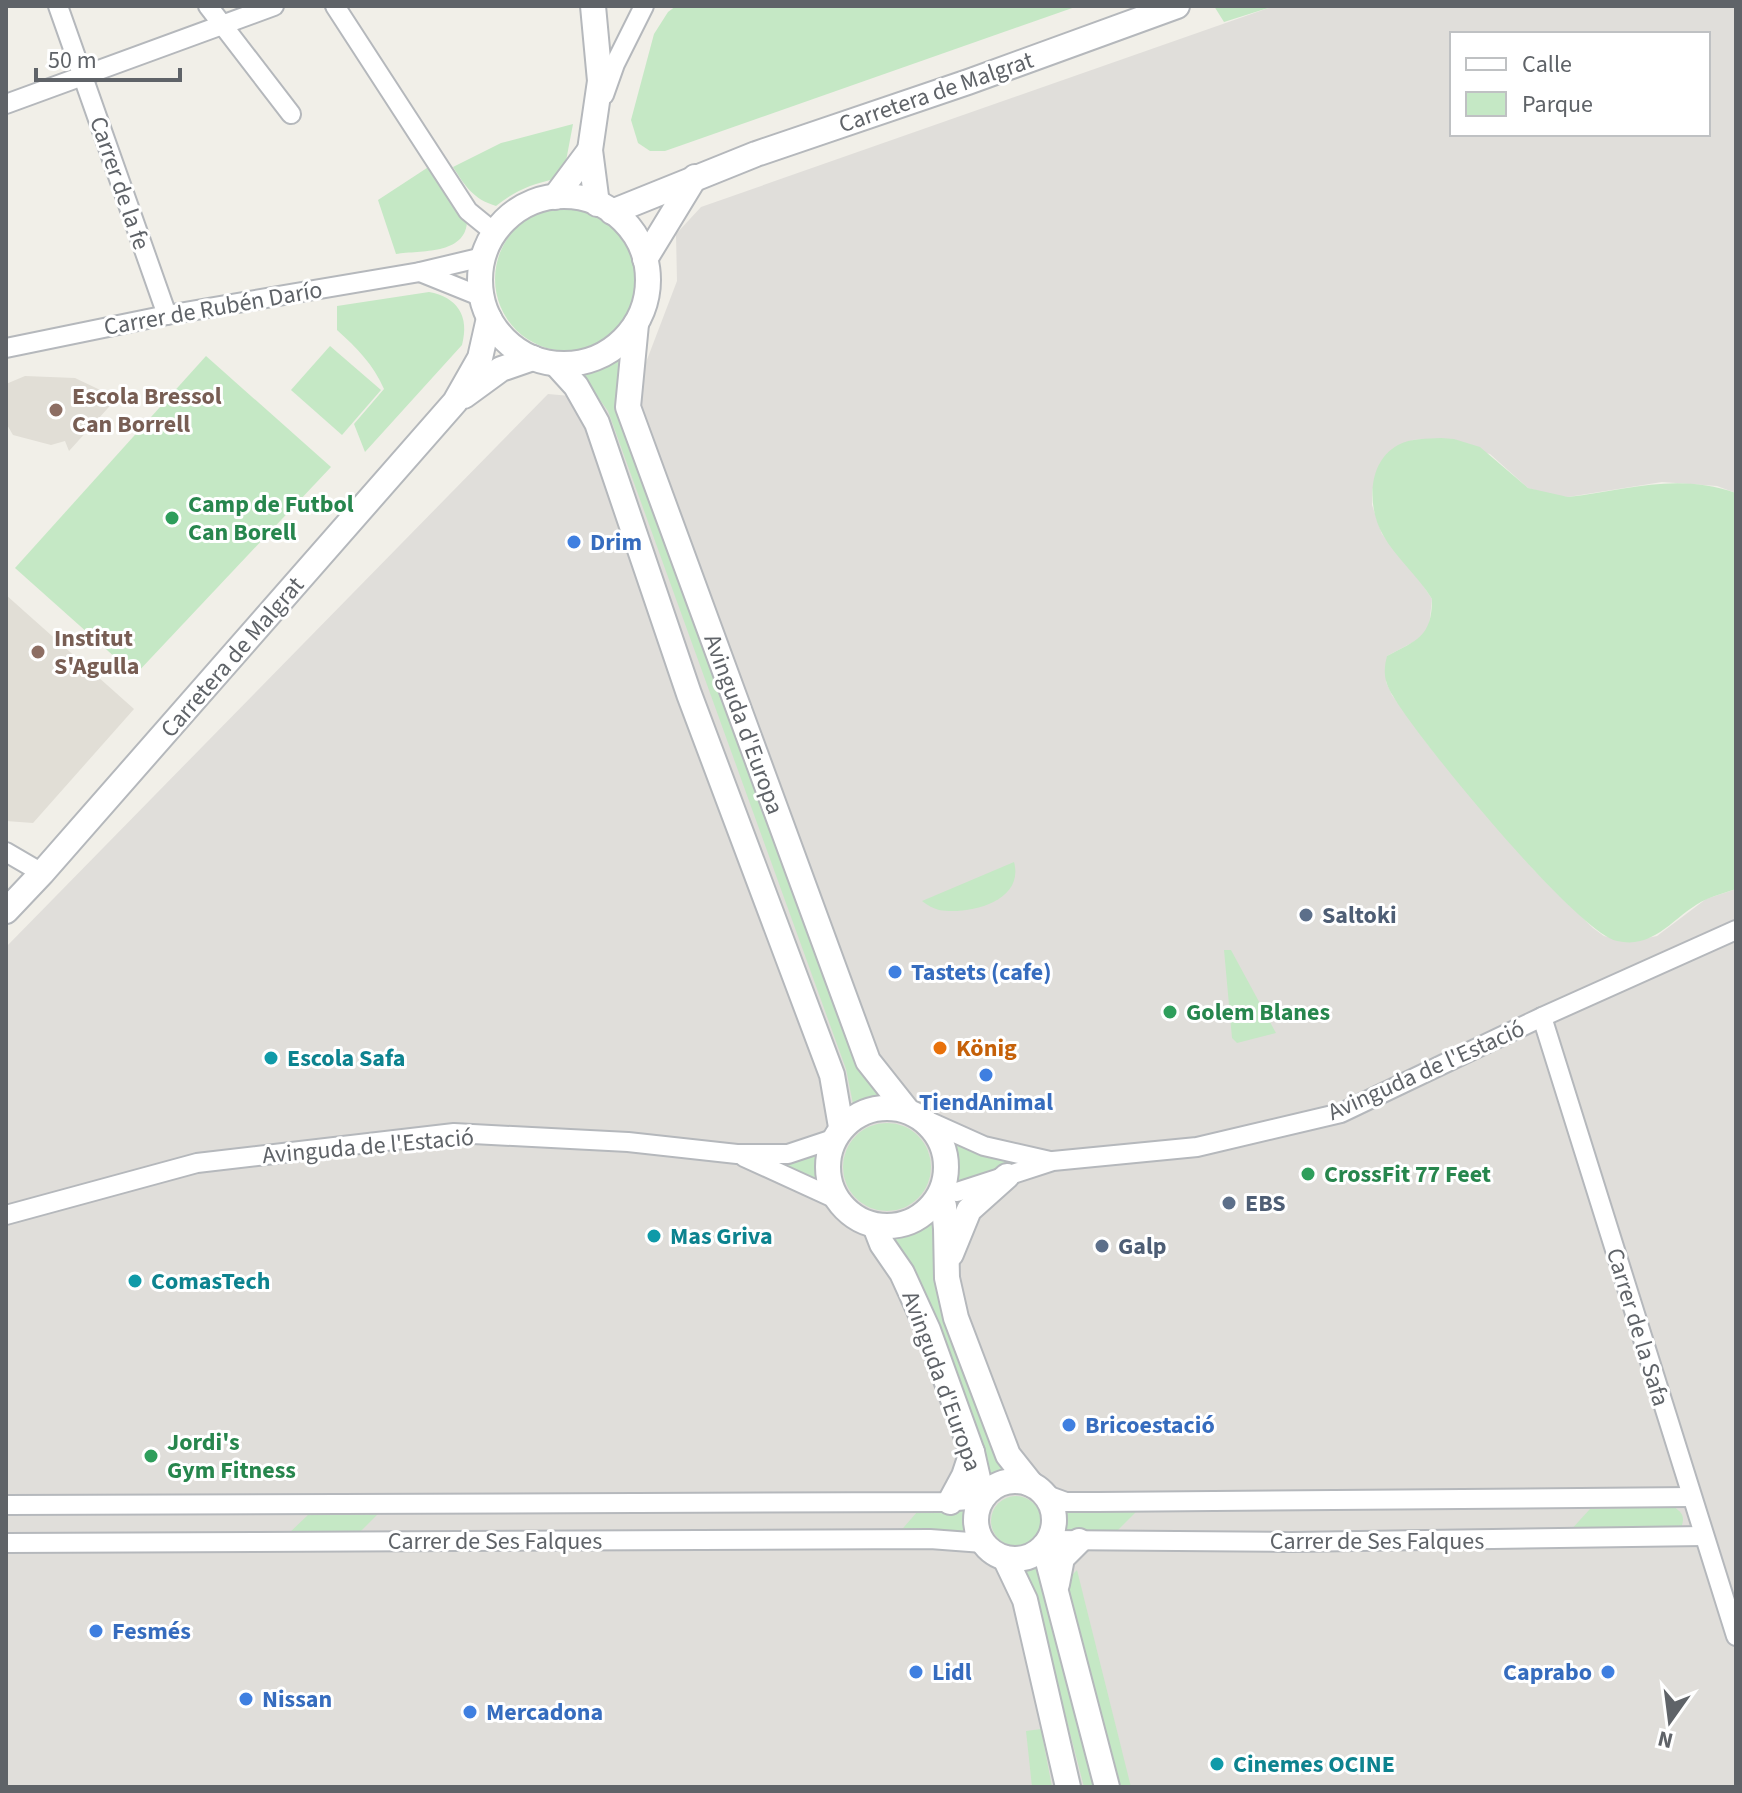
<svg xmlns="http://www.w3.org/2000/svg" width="1742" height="1793" font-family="'Source Sans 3',sans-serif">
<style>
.industrial{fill:#e0deda;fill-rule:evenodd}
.education{fill:#e1ded6}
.green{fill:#c5e8c5}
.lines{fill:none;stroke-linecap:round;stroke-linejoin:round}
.minor-casing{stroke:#b5b8bc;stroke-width:22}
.tertiary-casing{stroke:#b5b8bc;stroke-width:28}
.minor{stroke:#fff;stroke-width:18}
.tertiary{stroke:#fff;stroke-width:24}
.education-dot{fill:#8d6e63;stroke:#fff;stroke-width:3}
.leisure-dot{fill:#2e9e5b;stroke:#fff;stroke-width:3}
.shop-dot{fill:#3f7fe0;stroke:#fff;stroke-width:3}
.service-dot{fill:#5c6f8a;stroke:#fff;stroke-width:3}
.food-dot{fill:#e8710a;stroke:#fff;stroke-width:3}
.culture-dot{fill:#0f9aa8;stroke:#fff;stroke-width:3}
.labels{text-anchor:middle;stroke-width:6;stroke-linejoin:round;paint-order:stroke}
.street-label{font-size:24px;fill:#5f6368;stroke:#fff}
.education-label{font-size:24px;font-weight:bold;fill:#785e54;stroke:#fff;text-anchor:start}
.leisure-label{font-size:24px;font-weight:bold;fill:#27864d;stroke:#fff;text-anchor:start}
.shop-label{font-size:24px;font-weight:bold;fill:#366cbe;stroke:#fff;text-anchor:start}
.service-label{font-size:24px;font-weight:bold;fill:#4e5e75;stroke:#fff;text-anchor:start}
.food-label{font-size:24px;font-weight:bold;fill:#c56008;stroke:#fff;text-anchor:start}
.culture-label{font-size:24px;font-weight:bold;fill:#0d838f;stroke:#fff;text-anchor:start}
</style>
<rect width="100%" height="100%" fill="#f1efe8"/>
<path class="industrial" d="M1274,6H1736V493L1717,486L1662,482L1568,497L1555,496L1528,488L1490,454L1426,439L1413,440L1381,462L1372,491V505L1382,534L1416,575L1432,599L1429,627L1421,638L1387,656L1386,682L1392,695L1429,746L1534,870L1593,928L1604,936L1628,942L1657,936L1706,899L1736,889V1787H6V947L548,394L639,402L645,365L677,281L676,234L701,207ZM1452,34H1708V134H1452Z"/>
<g class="education">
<path d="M25,376L75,378L117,398L69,451L65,441L51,445L13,435L6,423V384Z"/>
<path d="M6,595L134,709L33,823L6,821Z"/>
</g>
<g class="green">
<path d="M676,6H1078L685,144L665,151H650L638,143L631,120L654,34L668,12Z"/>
<path d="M1214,6H1274L1224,22Z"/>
<path d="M573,124L566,161L555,179C532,184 514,191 496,206C473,199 465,186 453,167L501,143Z"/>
<path d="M430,166L467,222C465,255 421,250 396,254L378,200Z"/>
<circle cx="567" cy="279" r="72"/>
<path d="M429,292C457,297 470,316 462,345L365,452L354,424L384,389C373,364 357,348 337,330V306Z"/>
<path d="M330,346L381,390L342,435L291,390Z"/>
<path d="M206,356L331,467L135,675L15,568Z"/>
<path d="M621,357L623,381L886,1102L854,1109L846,1069L608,411L583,377L584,372L607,365Z"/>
<path d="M1441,438L1454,439L1480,447L1528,488L1568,497C1627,490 1677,472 1736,493V889C1727,892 1716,895 1707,899C1675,913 1657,950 1617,941C1576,932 1418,739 1393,696C1384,682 1383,671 1387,656C1417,640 1432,637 1432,599C1418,576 1396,558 1383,535C1367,507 1367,462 1398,445C1411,438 1427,439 1441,438Z"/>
<path d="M1014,862C1025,902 968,915 939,910C932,908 927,905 922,901Z"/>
<path d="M1224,950H1231L1276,1033L1237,1043L1232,1038Z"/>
<circle cx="887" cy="1167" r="44"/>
<path d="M954,1142L1014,1162L1012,1166L991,1172L956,1186L951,1183L952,1166L948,1146Z"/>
<path d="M813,1154L818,1156L820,1185L782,1168L784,1163Z"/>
<path d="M933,1212L941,1225L1015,1477L989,1483V1468L984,1447L934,1312L920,1282L892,1241L896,1231L915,1226Z"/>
<circle cx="1016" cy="1521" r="25"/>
<path d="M1674,1507C1683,1513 1685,1517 1681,1528L1569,1532L1590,1509Z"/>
<path d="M969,1508L965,1522L968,1538L897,1535L918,1511Z"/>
<path d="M1056,1508L1138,1510L1114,1534L1056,1536Z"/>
<path d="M379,1513L356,1536L285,1537L309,1514Z"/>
<path d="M1041,1561L1098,1787H1084L1035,1598L1021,1568Z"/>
<path d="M1077,1570L1131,1787H1113L1063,1584Z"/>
<path d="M1041,1729L1052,1787H1032L1026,1731Z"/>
</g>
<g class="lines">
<g class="minor-casing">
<g id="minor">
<path d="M58,6L167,315"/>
<path d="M208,6L291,114"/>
<path d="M335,6L468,211L495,233"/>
<path d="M604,95L615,64L644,6"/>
<path d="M6,104L274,6"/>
<path d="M420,272L482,297"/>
<path d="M6,348L167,315L420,272L483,257"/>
<path d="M6,852L42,873"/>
<path d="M1542,1017L1736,1636"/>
<path d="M926,1120L984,1146L1050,1161"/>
<path d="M744,1157L836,1199"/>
<path d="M944,1189L957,1192L1053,1161L1197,1147L1341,1113L1542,1017L1736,930"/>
<path d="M6,1215L197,1163L454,1133L628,1142L737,1154H788L833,1139"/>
<path d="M1044,1494L1066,1502H1097L1691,1497"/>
<path d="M6,1505L943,1502L982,1499"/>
<path d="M1049,1540L1291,1542L1704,1536"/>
<path d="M6,1543L930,1539L983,1543"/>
</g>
</g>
<g class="tertiary-casing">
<g id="tertiary">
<path d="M593,6L600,81L590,150L597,204"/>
<circle cx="564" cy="280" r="84"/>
<path d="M555,197L590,150"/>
<path d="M612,212L756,154L968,82L1177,6"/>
<path d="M645,259L695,177"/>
<path d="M636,324L628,407L868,1061L906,1109"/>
<path d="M556,364L576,386L597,423L689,694L832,1075L841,1127"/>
<path d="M464,396L501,369L533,358"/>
<path d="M6,911L42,873L455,402L480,358L489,318"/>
<circle cx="887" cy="1167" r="59"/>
<path d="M940,1196L944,1206L946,1229L947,1278L956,1318L1008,1455L1031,1484"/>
<path d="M875,1226L882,1244L902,1273L928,1330L972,1452L979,1483L984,1496"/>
<path d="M951,1254L969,1210L1007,1176"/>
<circle cx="1015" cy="1520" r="39"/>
<path d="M950,1502L964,1476L972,1452"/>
<path d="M1044,1546L1107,1787"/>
<path d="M1005,1558L1025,1600L1068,1787"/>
<path d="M1057,1584L1062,1558L1079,1541"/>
</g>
</g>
<use href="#minor" class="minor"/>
<use href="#tertiary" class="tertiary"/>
</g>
<g class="education-dot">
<circle cx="56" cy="410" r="8"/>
<circle cx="38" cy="652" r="8"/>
</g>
<g class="leisure-dot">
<circle cx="172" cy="518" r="8"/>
<circle cx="1170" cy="1012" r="8"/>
<circle cx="1308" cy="1174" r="8"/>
<circle cx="151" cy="1456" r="8"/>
</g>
<g class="shop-dot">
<circle cx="574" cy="542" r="8"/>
<circle cx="895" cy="972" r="8"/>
<circle cx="986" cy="1075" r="8"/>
<circle cx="1069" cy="1425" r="8"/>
<circle cx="96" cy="1631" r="8"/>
<circle cx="916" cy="1672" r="8"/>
<circle cx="1608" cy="1672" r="8"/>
<circle cx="246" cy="1699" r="8"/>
<circle cx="470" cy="1712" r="8"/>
</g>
<g class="service-dot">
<circle cx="1306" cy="915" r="8"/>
<circle cx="1229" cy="1203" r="8"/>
<circle cx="1102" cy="1246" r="8"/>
</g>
<circle class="food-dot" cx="940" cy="1048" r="8"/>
<g class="culture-dot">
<circle cx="271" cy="1058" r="8"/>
<circle cx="654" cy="1236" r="8"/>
<circle cx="135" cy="1281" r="8"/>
<circle cx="1217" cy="1764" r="8"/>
</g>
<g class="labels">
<g class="street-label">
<text transform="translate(936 92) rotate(-19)" y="8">Carretera de Malgrat</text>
<text transform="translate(120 183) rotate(71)" y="8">Carrer de la fe</text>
<text transform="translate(213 308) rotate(-10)" y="8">Carrer de Rubén Darío</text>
<text transform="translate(232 657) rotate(-49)" y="8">Carretera de Malgrat</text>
<text transform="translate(744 724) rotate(70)" y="8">Avinguda d'Europa</text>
<text transform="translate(1426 1070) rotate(-24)" y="8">Avinguda de l'Estació</text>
<text transform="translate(368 1146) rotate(-5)" y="8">Avinguda de l'Estació</text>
<text transform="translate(1638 1327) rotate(73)" y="8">Carrer de la Safa</text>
<text transform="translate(942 1381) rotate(70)" y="8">Avinguda d'Europa</text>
<text x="495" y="1549">Carrer de Ses Falques</text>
<text x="1377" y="1549">Carrer de Ses Falques</text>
</g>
<g class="education-label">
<text x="72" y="404">Escola Bressol<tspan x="72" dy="28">Can Borrell</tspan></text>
<text x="54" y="646">Institut<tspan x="54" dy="28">S'Agulla</tspan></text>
</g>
<g class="leisure-label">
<text x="188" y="512">Camp de Futbol<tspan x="188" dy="28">Can Borell</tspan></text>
<text x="1186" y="1020">Golem Blanes</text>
<text x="1324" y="1182">CrossFit 77 Feet</text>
<text x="167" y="1450">Jordi's<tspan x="167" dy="28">Gym Fitness</tspan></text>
</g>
<g class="shop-label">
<text x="590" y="550">Drim</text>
<text x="911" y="980">Tastets (cafe)</text>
<text x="986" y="1110" text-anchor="middle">TiendAnimal</text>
<text x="1085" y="1433">Bricoestació</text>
<text x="112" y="1639">Fesmés</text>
<text x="932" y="1680">Lidl</text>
<text x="1592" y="1680" text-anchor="end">Caprabo</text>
<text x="262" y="1707">Nissan</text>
<text x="486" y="1720">Mercadona</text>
</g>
<g class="service-label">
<text x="1322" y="923">Saltoki</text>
<text x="1245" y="1211">EBS</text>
<text x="1118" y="1254">Galp</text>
</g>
<g class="food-label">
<text x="956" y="1056">König</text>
</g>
<g class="culture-label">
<text x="287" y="1066">Escola Safa</text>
<text x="670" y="1244">Mas Griva</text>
<text x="151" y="1289">ComasTech</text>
<text x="1233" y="1772">Cinemes OCINE</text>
</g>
</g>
<rect width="1742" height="1793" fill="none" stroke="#5f6368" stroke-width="16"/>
<rect x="1450" y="32" width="260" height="104" fill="#ffffff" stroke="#bfc1c3" stroke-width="2"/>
<rect x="1466" y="58" width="40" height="12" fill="#ffffff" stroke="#bfc1c3" stroke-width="2"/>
<text x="1522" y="72" font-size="24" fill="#5f6368">Calle</text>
<rect x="1466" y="92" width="40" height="24" fill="#c5e8c5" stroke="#bfc1c3" stroke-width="2"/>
<text x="1522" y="112" font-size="24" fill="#5f6368">Parque</text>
<g transform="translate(1670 1721) rotate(194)" stroke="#ffffff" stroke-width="6" paint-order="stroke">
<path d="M0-6L14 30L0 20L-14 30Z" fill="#5f6368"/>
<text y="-12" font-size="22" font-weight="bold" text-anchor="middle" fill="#5f6368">N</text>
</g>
<path d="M36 68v12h144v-12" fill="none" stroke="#5f6368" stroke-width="4"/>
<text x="48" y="68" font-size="24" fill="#5f6368" stroke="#ffffff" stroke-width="6" paint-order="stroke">50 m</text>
</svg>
